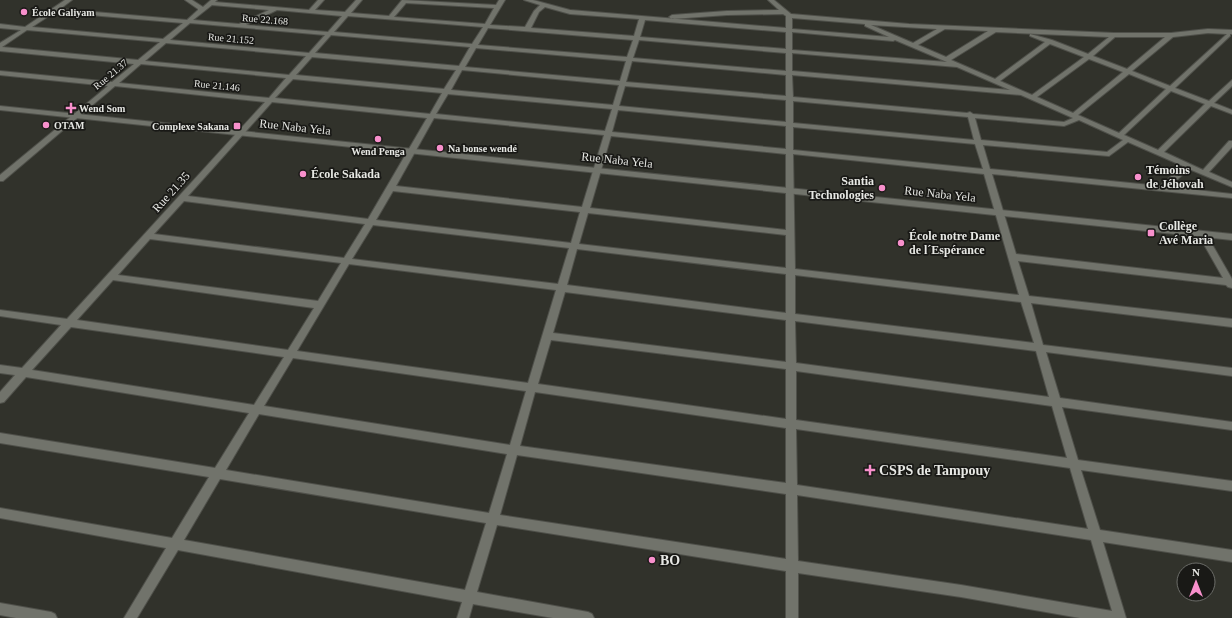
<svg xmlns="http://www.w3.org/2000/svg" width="1232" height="618" font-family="'Times New Roman',serif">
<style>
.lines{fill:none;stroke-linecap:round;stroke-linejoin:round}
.minor-casing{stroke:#4f504a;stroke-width:2}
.tertiary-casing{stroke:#4f504a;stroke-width:2}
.minor{fill:#71736b;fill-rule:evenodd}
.tertiary{fill:#71736b;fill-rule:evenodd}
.poi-dot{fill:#f890cc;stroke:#191916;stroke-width:1.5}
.labels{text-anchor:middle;stroke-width:3.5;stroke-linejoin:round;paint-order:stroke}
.far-poi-label{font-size:10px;font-weight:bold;fill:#e7e8e4;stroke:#191916;text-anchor:start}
.far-street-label{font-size:10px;fill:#e7e8e4;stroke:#191916}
.street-label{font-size:12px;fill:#e7e8e4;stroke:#191916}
.poi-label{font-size:12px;font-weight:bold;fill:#e7e8e4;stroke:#191916;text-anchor:start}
.near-poi-label{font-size:14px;font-weight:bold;fill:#e7e8e4;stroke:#191916;text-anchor:start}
</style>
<rect width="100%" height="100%" fill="#31322b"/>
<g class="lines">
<g class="minor-casing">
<g id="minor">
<path d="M65,0H72L60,9L187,20L198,10V9L185,0H192L203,7L211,0H217L215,2L309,10L318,0H324L315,10L345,12L356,0H362L351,13L389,16L402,0L496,5L499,0H505L490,25L525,27L534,11L540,5L524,0H533L570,10L786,28V16L783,14L727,15L672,19L669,17L672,15L727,11L779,10L768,0H774L791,14L909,24L1114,33H1171L1208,29L1232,30V34H1230V36L1175,88L1209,101L1232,80V86L1214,103L1232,110V114L1211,106L1164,152L1203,170L1229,141H1232V147L1209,172L1232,182V187L1189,169L1169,187L1232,194V198L992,174L1016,254L1223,278L1198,234L1202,231L1205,232L1232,279V288L1228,287L1226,285L1018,261L1029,296L1232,319V327L1031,303L1043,345L1232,368V376L1046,352L1060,398L1232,422V430L1062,407L1078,460L1232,481V491L1081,470L1100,530L1232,550V562L1103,542L1126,618H1080L961,597L798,573V618H786V571L497,525L477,592L588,612L592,614L594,618H553L473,604L469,618H457L462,602L178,550L137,618H124L166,548L0,518V508L172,538L209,477L0,443V433L215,468L249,413L26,377L4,402L0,403V392L15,375L0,373V365L22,368L61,325L0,316V310L67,319L265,102L115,86L3,181H0V175L108,86L0,75V71L112,82L134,64L0,51V43L21,30L0,28V24L25,27ZM406,3L494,8L485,24L394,17ZM212,5L269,10L239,24L193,20ZM545,7L570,14L639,19L634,36L531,28L539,12ZM277,10L342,16L328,32L246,25ZM55,12L183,23L163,39L32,27ZM348,16L483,27L472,44L334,32ZM792,18L865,24V26L889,37L792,29ZM645,20L786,32V49L640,37ZM190,23L325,35L309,53L170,40ZM871,25L937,29L913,43ZM488,28L633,40L627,57L478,45ZM945,29L988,31L946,57L918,45ZM27,30L160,42L138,60L2,47ZM792,32L893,41L895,40L947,62L792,50ZM996,32L1109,37L1088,54L1052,40L1030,34V36L1045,42L995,79L951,60ZM1208,33L1227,34L1170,86L1132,71L1173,37ZM331,35L470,47L459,66L315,53ZM1115,37H1165L1127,69L1093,56ZM639,40L786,53V71L633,58ZM166,43L306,56L289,75L145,61ZM1050,44L1084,57L1032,95L1000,81ZM476,48L626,61L620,81L465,67ZM792,53L957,67L1010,90L792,71ZM312,57L456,70L444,89L296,75ZM1089,59L1123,72L1073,113L1037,97ZM632,61L786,75V96L626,82ZM141,64L286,78L269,98L119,83ZM462,70L619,85L613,105L451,90ZM1129,74L1166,89L1119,133L1078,115ZM792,75L1021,95L1073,118L1064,122L973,114L970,112L967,113L793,97ZM293,79L442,93L430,114L275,98ZM625,86L786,100V122L619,106ZM1171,91L1205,104L1158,150L1124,135ZM448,94L612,109L605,131L436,114ZM793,101L968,117L974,140L793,123ZM272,102L427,118L368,219L188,196ZM618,110L786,126V149L612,132ZM434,118L604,135L582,207L396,186ZM975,118L1064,126L1079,120L1123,140L1107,152L981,140ZM793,127L975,144L983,169L793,150ZM611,136L786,154V230L590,208ZM1128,142L1183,166L1160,186L990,169L983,145L1109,156ZM793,154L984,174L1019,295L795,269ZM393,191L580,212L571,243L376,220ZM184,201L365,224L344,258L154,234ZM588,213L786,235V268L579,244ZM373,225L569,248L558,284L352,259ZM150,239L341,263L318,301L118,275ZM577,249L786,274V313L567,285ZM349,264L556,290L528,383L297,351ZM795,275L1021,302L1034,343L795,314ZM113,280L314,308L288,350L77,320ZM565,292L786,320V362L553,333ZM795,321L1036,351L1049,397L796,363ZM71,327L284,357L254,405L32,370ZM551,340L786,369V419L538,384ZM293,358L526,391L510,445L264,406ZM796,371L1052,406L1067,458L796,420ZM535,392L786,428V483L520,446ZM259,414L507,454L489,513L226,470ZM796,429L1070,468L1088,529L797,485ZM517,455L786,494V559L500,515ZM220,479L486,523L465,590L184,540ZM797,495L1091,540L1112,611L961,585L798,561Z"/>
<path d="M0,603L51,612L55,614L57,618H16L0,615Z"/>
</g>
</g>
<g class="tertiary-casing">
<path id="tertiary" d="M0,106L1232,234V240L0,110Z"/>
</g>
<use href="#minor" class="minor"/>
<use href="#tertiary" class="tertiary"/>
</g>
<g class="poi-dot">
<circle cx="24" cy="12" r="4"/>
<path d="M69 102h4v4h4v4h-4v4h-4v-4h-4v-4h4z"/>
<circle cx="46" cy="125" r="4"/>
<rect x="233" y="122" width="8" height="8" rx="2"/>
<circle cx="378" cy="139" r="4"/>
<circle cx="440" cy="148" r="4"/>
<circle cx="303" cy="174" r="4"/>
<circle cx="1138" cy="177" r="4"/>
<circle cx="882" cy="188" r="4"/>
<rect x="1147" y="229" width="8" height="8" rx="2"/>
<circle cx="901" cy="243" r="4"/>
<path d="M868 464h4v4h4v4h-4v4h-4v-4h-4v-4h4z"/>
<circle cx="652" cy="560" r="4"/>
</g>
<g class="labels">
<g class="far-poi-label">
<text x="32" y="16">École Galiyam</text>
<text x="79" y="112">Wend Som</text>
<text x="54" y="129">OTAM</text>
<text x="229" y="130" text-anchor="end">Complexe Sakana</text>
<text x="448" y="152">Na bonse wendé</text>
<text x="378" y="155" text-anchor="middle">Wend Penga</text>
</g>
<g class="far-street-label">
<text transform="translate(265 19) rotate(5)" y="4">Rue 22.168</text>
<text transform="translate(231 38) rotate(5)" y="4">Rue 21.152</text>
<text transform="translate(110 74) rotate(-40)" y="4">Rue 21.37</text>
<text transform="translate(217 85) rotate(6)" y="4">Rue 21.146</text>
</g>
<g class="street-label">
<text transform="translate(295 127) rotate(6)" y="4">Rue Naba Yela</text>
<text transform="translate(617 160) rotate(6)" y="4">Rue Naba Yela</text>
<text transform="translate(171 192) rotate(-48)" y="4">Rue 21.35</text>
<text transform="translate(940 194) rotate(6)" y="4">Rue Naba Yela</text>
</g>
<g class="poi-label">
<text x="1146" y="174">Témoins<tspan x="1146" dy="14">de Jéhovah</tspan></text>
<text x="311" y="178">École Sakada</text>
<text x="874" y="185" text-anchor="end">Santia<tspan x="874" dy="14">Technologies</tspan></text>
<text x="1159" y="230">Collège<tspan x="1159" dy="14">Avé Maria</tspan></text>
<text x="909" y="240">École notre Dame<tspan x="909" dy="14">de l´Espérance</tspan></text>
</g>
<g class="near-poi-label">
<text x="879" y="475">CSPS de Tampouy</text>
<text x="660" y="565">BO</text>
</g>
</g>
<g transform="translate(1196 582)"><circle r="19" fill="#191916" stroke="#6b6c68"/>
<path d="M0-3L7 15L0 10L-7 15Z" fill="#f890cc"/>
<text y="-6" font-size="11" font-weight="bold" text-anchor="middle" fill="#e7e8e4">N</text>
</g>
</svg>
